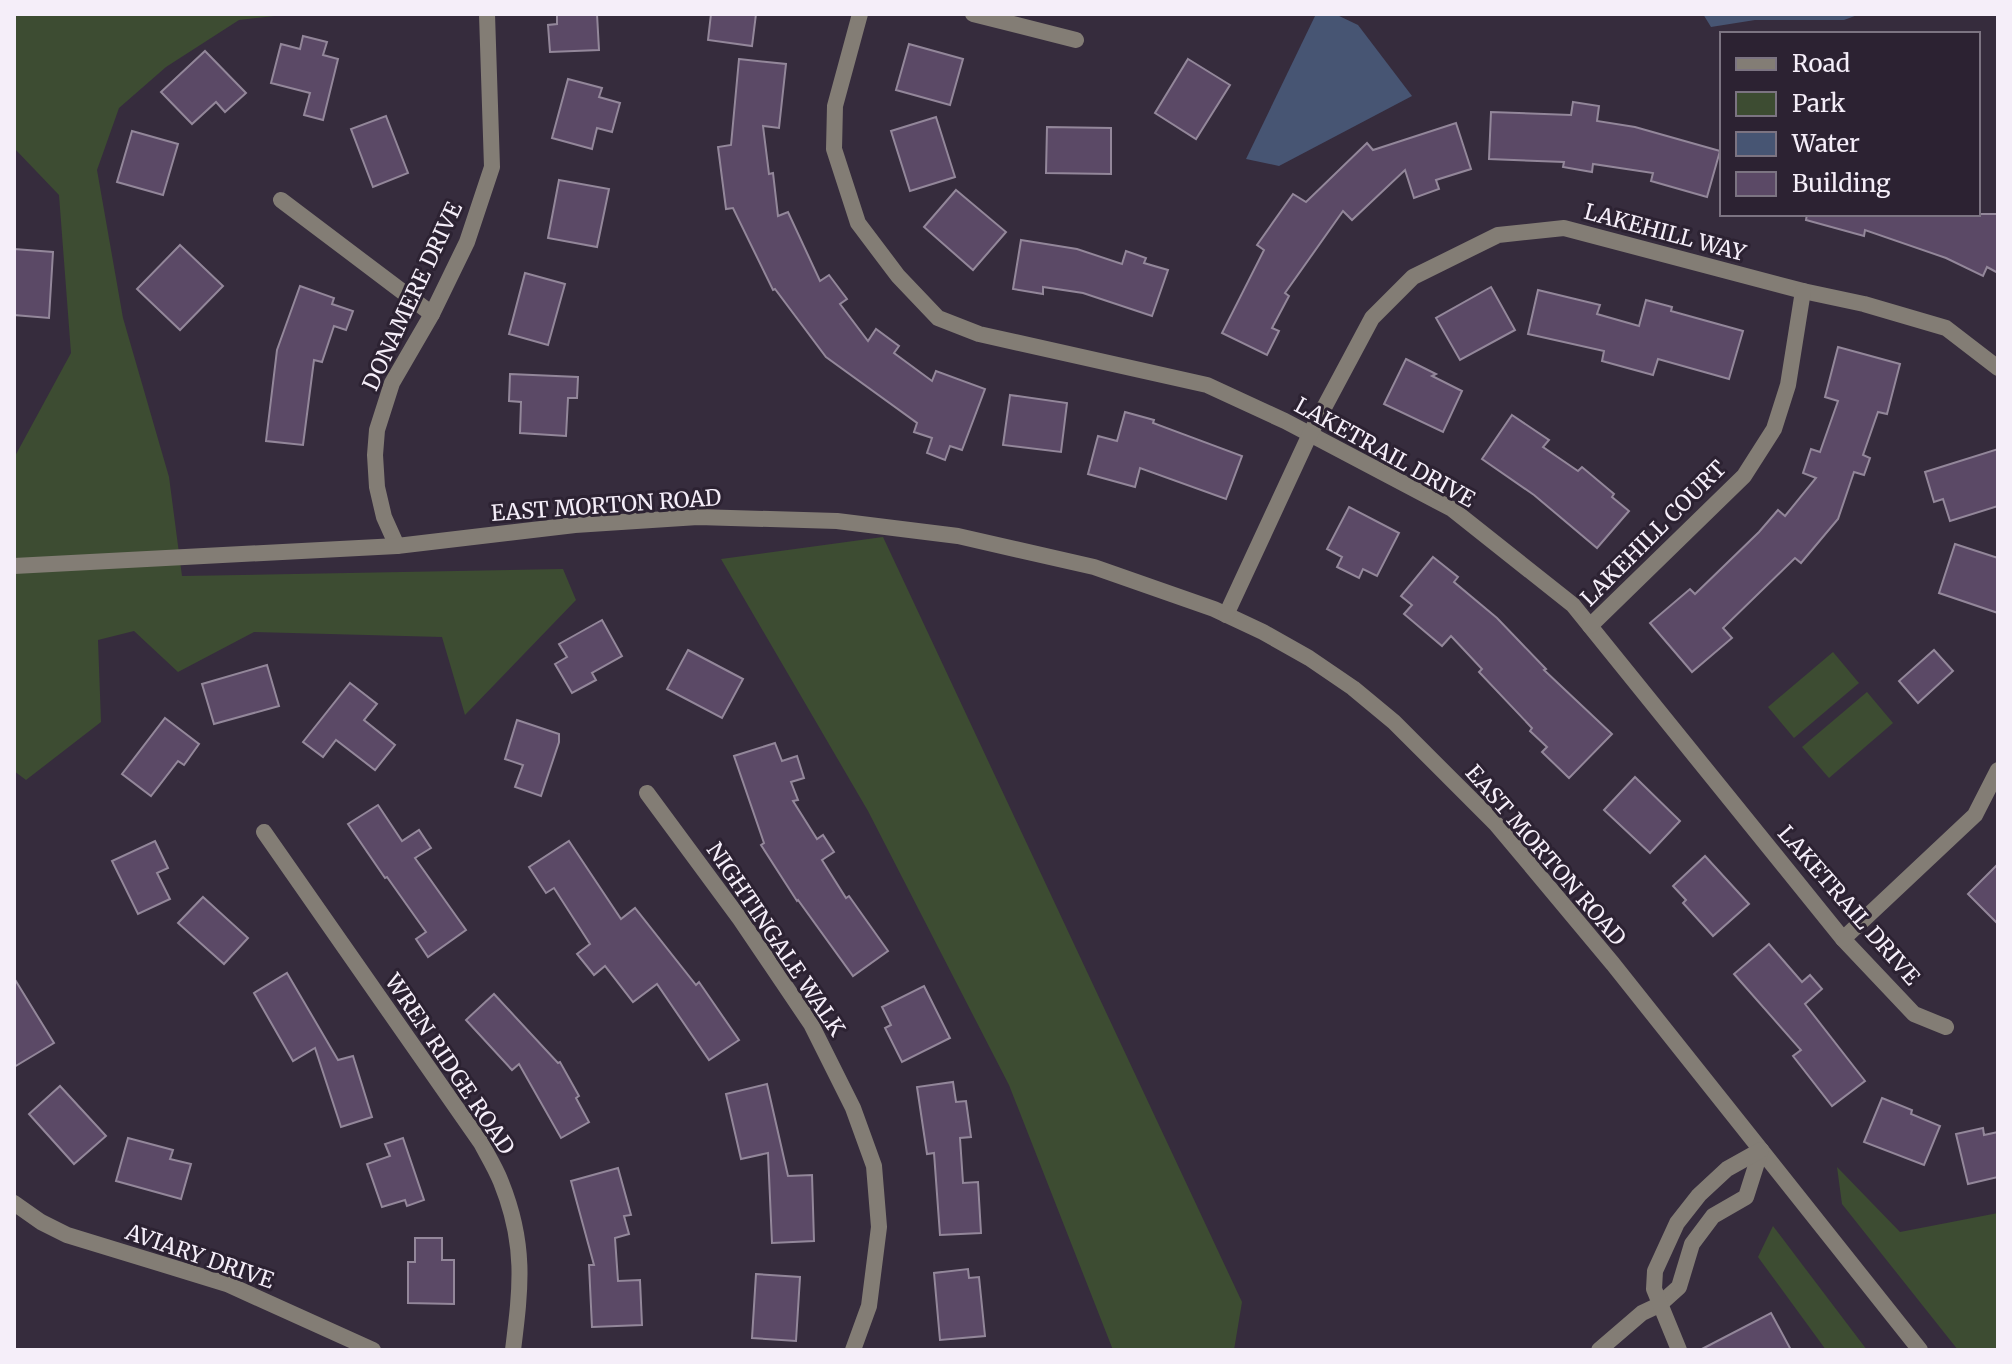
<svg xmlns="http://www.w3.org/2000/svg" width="2012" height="1364" font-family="Merriweather,serif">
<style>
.green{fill:#3d4c32}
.water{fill:#475573}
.building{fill:#5b4966;stroke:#93879a;stroke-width:2}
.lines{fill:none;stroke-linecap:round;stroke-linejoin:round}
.street{stroke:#837d75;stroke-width:16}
.labels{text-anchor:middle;stroke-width:6;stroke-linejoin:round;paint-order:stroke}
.street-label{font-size:22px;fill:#f5eef9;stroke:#2c2232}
</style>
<rect width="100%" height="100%" fill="#362c3d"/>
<g class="green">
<path d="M14,14H293L239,20L166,67L119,108L97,170L123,318L169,477L182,576L563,569L576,600L465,715L442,637L254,632L178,672L134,631L98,640L101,722L26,780L14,771V458L71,353L59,195L14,148Z"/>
<path d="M883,537L1242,1302L1234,1350H1113L1009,1085L868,811L721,559Z"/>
<path d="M1833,652L1859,683L1794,738L1768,707Z"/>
<path d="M1867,692L1893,723L1829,778L1802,747Z"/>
<path d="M1837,1167L1900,1232L1998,1213V1350H1958L1842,1204Z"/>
<path d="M1773,1226L1867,1350H1826L1758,1257Z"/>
</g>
<g class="water">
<path d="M1316,14H1335L1358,25L1412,96L1279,166L1246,159Z"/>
<path d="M1703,14H1860L1844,20H1755L1711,27Z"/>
</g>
<g class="building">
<path d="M557,14H597L599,50L550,52L548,25L557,24Z"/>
<path d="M711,14H756L752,46L708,40Z"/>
<path d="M303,36L327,42L323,55L338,59L323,120L304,115L310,93L271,83L281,44L300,49Z"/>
<path d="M909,44L963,59L950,105L896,90Z"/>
<path d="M205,51L246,93L225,112L216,102L192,124L161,92Z"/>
<path d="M739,59L786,64L779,128L763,126L769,174L773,173L778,216L788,212L820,281L829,275L847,299L840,304L868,341L876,329L899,346L894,353L932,381L936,371L985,389L962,450L950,446L945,460L927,453L932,438L914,432L917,423L826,357L775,289L773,290L733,208L726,209L718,147L731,145Z"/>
<path d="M1188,59L1230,85L1196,139L1155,113Z"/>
<path d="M568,79L602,88L599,97L620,103L612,132L597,128L592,149L552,138Z"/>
<path d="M1573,102L1599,106L1597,121L1635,127L1720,151L1707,197L1651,181L1653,173L1593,164L1592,172L1563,167L1564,162L1489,159L1491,112L1571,115Z"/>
<path d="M386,116L408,173L373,187L351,129Z"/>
<path d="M936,117L955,177L910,191L891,131Z"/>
<path d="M1456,123L1471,169L1436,180L1439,189L1414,198L1405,170L1352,220L1343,211L1285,293L1289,296L1272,328L1279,331L1267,355L1222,333L1264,250L1257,245L1293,194L1306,202L1367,143L1373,150Z"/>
<path d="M1047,127L1111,128V174L1046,173Z"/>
<path d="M132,131L178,144L163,195L117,182Z"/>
<path d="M559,180L609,189L597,247L548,238Z"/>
<path d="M956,190L1006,232L973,270L924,227Z"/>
<path d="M1807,214H1998V273L1987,267L1983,276L1946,258L1865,230L1864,236L1806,220Z"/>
<path d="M1021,240L1077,249L1122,264L1126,251L1146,258L1144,263L1168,270L1152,316L1083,293L1043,287V294L1013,289Z"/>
<path d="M180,245L223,286L180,330L137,289Z"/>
<path d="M14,249L53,252L49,318L14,315Z"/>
<path d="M525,273L565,284L548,345L509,334Z"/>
<path d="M300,286L334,298L332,304L353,311L346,330L334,326L322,362L314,360L303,445L266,441L277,350Z"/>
<path d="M1491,287L1515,330L1460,360L1436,318Z"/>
<path d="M1538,290L1600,305L1597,314L1639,326L1646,300L1672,307L1671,311L1743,331L1729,379L1658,359L1653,375L1602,361L1604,351L1528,334Z"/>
<path d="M1838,347L1900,364L1887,414L1878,412L1863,455L1870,458L1864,475L1854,472L1838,519L1801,563L1795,558L1723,628L1732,638L1692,672L1650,623L1690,589L1695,594L1759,532L1778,510L1785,516L1816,478L1803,473L1811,449L1820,452L1838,401L1825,397Z"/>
<path d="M1406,359L1436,374L1432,376L1462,391L1443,432L1384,404Z"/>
<path d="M510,374L578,377L577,398H568L566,436L520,433L521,402L509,401Z"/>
<path d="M1010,395L1067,403L1061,452L1003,445Z"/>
<path d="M1125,412L1154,420L1153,423L1242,456L1226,499L1140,468L1135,487L1088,474L1098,436L1117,441Z"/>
<path d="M1512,415L1549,440L1543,447L1578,471L1582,467L1614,494L1612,497L1629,511L1597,548L1534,495L1482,459Z"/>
<path d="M1998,449V506L1950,521L1943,499L1934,502L1925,472Z"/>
<path d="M1349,507L1399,533L1377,576L1363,569L1359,578L1337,567L1342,557L1327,549Z"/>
<path d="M1955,544L1998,558V613L1939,593Z"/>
<path d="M1433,557L1458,577L1454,582L1497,618L1546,669L1544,670L1612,734L1569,778L1542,752L1547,747L1530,731L1532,728L1479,672L1482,669L1451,636L1442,646L1404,614L1412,605L1401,596Z"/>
<path d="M602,620L622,656L592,673L596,680L572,693L555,664L567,657L559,644Z"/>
<path d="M688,650L743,679L722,718L667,689Z"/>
<path d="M1934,650L1953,671L1918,703L1899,681Z"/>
<path d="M267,665L279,706L214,724L202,684Z"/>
<path d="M350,683L377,704L364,720L395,745L375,770L336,740L323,757L303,742Z"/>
<path d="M165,718L199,744L184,765L178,761L151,796L122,774Z"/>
<path d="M517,720L559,734V742L541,796L515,787L523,765L505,759Z"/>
<path d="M775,743L782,761L797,756L804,778L791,782L798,800L793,801L817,839L823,835L834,852L822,860L846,898L849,896L888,951L853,976L798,900L797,901L761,845L764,843L734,756Z"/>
<path d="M1635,777L1680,821L1650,853L1604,810Z"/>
<path d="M378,805L402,841L419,830L431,848L415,858L466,930L428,957L416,939L426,932L387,877L385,878L348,824Z"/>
<path d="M155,841L168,868L157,873L170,899L138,914L112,861Z"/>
<path d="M569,841L621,919L635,908L696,985L699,982L739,1040L709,1060L657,984L633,1002L605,966L594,975L577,954L590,944L554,888L546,893L529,867Z"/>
<path d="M1705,856L1749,904L1713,936L1683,903L1686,900L1673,886Z"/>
<path d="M1998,864V924L1968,894Z"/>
<path d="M203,897L248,938L224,964L178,923Z"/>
<path d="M1769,944L1802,982L1810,975L1822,989L1805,1004L1865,1081L1832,1106L1793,1056L1801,1050L1734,974Z"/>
<path d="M287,973L338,1060L353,1056L372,1117L341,1127L315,1048L293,1061L254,993Z"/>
<path d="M14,978L54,1043L14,1067Z"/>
<path d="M924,986L950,1038L902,1062L885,1028L891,1025L882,1007Z"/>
<path d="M494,994L558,1063L560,1062L579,1096L576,1098L589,1122L561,1138L519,1064L512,1070L466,1020Z"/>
<path d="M953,1082L956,1102L966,1101L971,1137L960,1138L963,1183L978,1182L981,1233L940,1235L934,1153L927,1154L917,1087Z"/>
<path d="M767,1084L788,1176L812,1175L814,1241L772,1243L768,1153L741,1159L726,1094Z"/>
<path d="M60,1086L106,1136L74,1164L29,1114Z"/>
<path d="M1882,1098L1912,1110L1911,1114L1940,1126L1924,1165L1864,1142Z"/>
<path d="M1983,1128L1984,1135L1998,1132V1177L1968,1184L1956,1134Z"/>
<path d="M128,1138L173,1150L170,1159L191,1164L181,1199L116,1181Z"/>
<path d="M403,1138L424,1200L407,1206L405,1200L382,1207L367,1164L390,1156L385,1144Z"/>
<path d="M618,1168L631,1215L624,1216L629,1234L615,1238L618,1281L640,1280L642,1325L592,1327L589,1265H594L571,1181Z"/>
<path d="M415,1238H442V1260H454V1304L408,1303V1262H415Z"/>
<path d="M968,1269L969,1278L979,1277L985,1336L940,1340L934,1273Z"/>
<path d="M756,1274L800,1277L796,1341L752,1338Z"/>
<path d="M1771,1313L1791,1350H1700Z"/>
</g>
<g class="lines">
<g class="street">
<path d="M860,14L835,106L834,149L858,223L898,276L938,318L979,334L1207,385L1285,421L1452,509L1573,605L1843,939L1914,1014L1946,1027"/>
<path d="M973,14L1076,40"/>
<path d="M281,200L432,314"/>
<path d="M397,546L384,517L377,487L375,455L377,430L392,383L432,314L467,242L492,167L487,14"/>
<path d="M14,566L397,546L575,525L698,517L837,521L958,536L1094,567L1214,609L1263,632L1309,658L1353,688L1394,722L1496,824L1613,964L1920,1350"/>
<path d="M1226,615L1310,434L1372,318L1413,277L1498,235L1564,228L1803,291L1864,304L1946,328L1998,368"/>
<path d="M1590,626L1744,476L1774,429L1788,385L1803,291"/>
<path d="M647,793L740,919L811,1024L853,1108L874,1166L879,1227L869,1306L853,1350"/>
<path d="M264,832L481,1143C488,1156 496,1169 501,1182C526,1244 521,1286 513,1350"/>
<path d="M1843,939L1975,815L1998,770"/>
<path d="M14,1203L41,1222L67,1235L227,1284L373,1350"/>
<path d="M1599,1350L1642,1313L1659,1305L1679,1287L1692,1244L1713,1216L1746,1197L1761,1150"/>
<path d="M1679,1350L1654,1289L1655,1271L1677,1223L1699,1195L1727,1169L1761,1150"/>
</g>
</g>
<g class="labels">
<g class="street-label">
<text transform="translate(1665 232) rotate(15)" y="8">LAKEHILL WAY</text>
<text transform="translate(412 296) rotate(-65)" y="8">DONAMERE DRIVE</text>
<text transform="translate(1385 452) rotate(29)" y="8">LAKETRAIL DRIVE</text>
<text transform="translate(606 505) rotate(-4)" y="8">EAST MORTON ROAD</text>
<text transform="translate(1653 533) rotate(-45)" y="8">LAKEHILL COURT</text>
<text transform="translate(1546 855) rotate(49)" y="8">EAST MORTON ROAD</text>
<text transform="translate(1849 905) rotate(49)" y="8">LAKETRAIL DRIVE</text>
<text transform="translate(776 939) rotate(56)" y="8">NIGHTINGALE WALK</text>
<text transform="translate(450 1064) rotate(56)" y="8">WREN RIDGE ROAD</text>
<text transform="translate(200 1256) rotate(19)" y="8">AVIARY DRIVE</text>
</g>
</g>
<rect width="2012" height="1364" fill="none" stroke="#f5eef9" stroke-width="32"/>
<rect x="1720" y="32" width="260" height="184" fill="#2c2232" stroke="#7c7482" stroke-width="2"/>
<rect x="1736" y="58" width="40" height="12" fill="#837d75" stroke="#7c7482" stroke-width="2"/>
<text x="1792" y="72" font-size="24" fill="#f5eef9">Road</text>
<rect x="1736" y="92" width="40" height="24" fill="#3d4c32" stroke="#7c7482" stroke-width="2"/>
<text x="1792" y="112" font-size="24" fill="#f5eef9">Park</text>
<rect x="1736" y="132" width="40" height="24" fill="#475573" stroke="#7c7482" stroke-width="2"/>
<text x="1792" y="152" font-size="24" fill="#f5eef9">Water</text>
<rect x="1736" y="172" width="40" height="24" fill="#5b4966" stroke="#7c7482" stroke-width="2"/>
<text x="1792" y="192" font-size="24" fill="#f5eef9">Building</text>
</svg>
